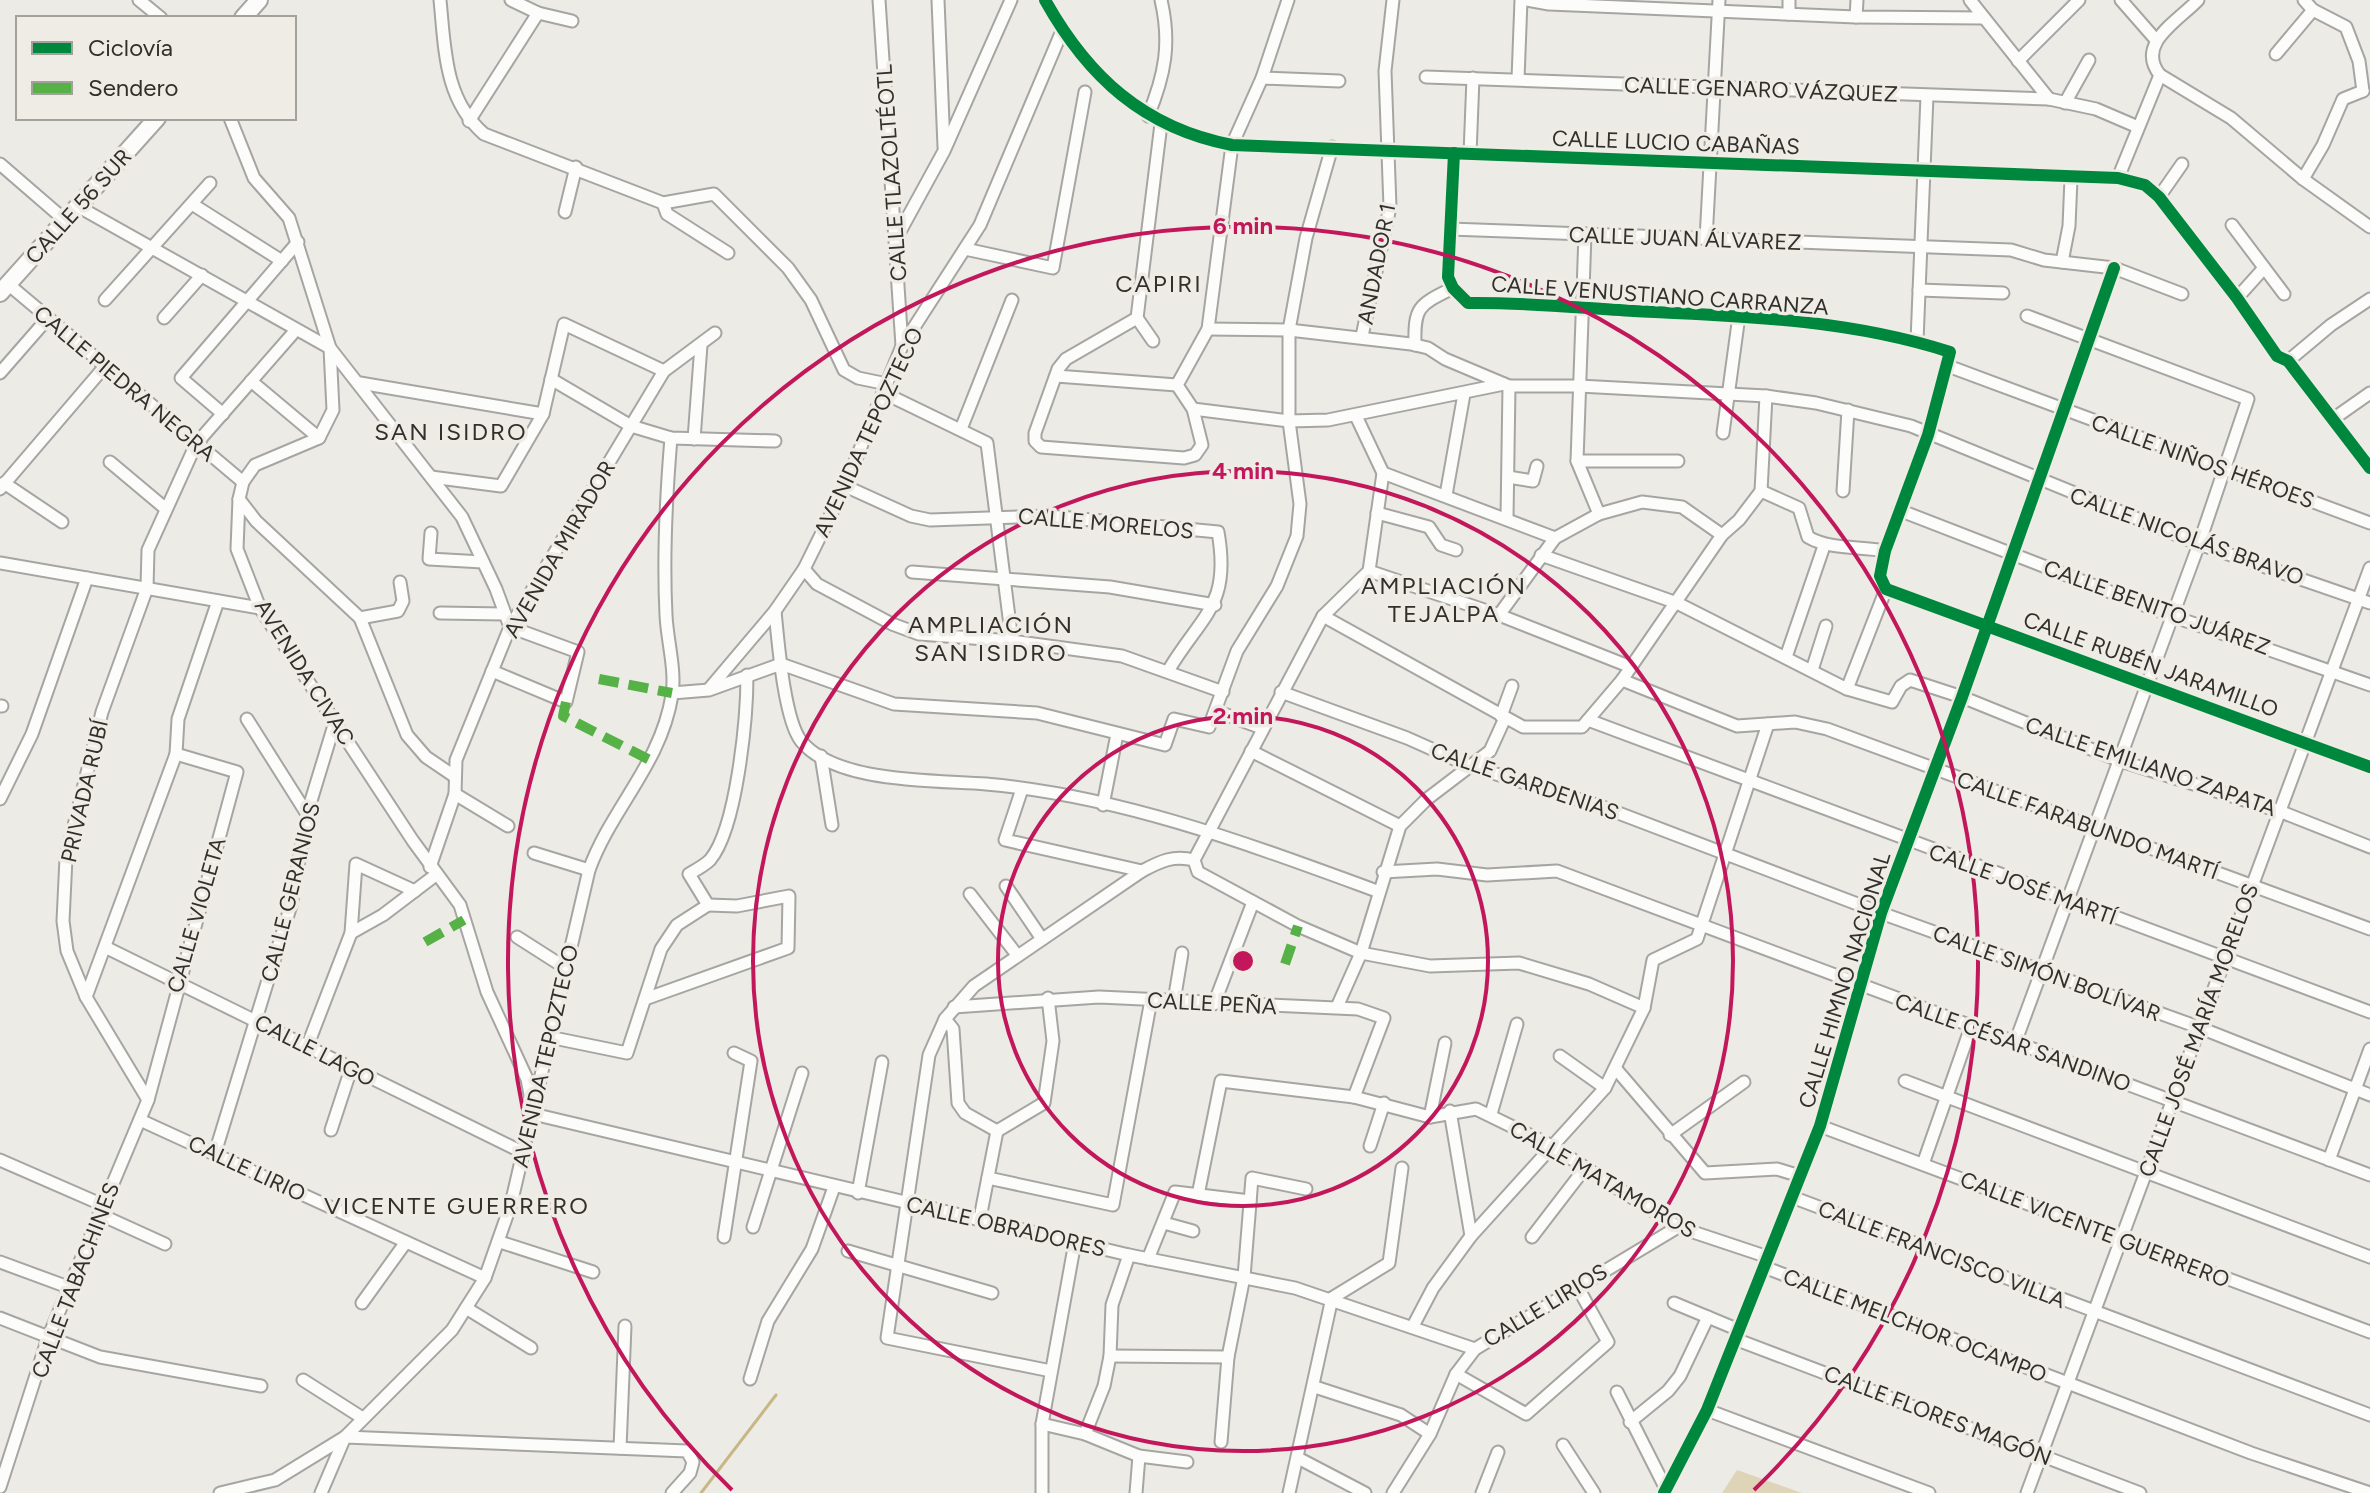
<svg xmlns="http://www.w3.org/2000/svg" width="2370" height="1493" font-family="Figtree,sans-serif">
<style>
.green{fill:#ded4b8}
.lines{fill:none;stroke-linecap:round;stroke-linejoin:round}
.stream{stroke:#c8b685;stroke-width:3}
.street-casing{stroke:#a6a5a2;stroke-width:15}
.secondary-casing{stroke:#a6a5a2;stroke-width:20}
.street{stroke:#fcfcfb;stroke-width:11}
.secondary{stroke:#fcfcfb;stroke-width:16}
.quiet{stroke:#56b246;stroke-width:10;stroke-dasharray:20 10;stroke-linecap:butt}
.cycleway-casing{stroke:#eeece4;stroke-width:17}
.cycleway{stroke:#00873e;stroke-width:12}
.ring{fill:none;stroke:#c2185b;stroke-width:4}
.labels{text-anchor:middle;stroke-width:7;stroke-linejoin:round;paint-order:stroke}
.street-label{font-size:22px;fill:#31302d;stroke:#eeece4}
.neighbourhood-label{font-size:24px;letter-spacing:2px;fill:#31302d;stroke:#eeece4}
.centre{fill:#c2185b;stroke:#eeece4;stroke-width:4}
.ring-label{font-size:24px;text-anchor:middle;font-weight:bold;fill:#c2185b;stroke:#eeece4;stroke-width:7;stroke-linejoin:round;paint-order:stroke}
</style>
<rect width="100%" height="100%" fill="#ecebe6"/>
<path class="green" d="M1737,1470L1802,1493H1722Z"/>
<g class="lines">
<path class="stream" d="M701,1493L776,1395"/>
<g class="street-casing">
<g id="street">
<path d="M139,0L161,18"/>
<path d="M440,0C445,49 444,99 484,134L663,203L714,194L788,268L811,300L844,370L858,378L887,384"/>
<path d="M511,0L538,13L572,21"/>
<path d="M879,0L902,346"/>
<path d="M938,0L944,147"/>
<path d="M1045,0C1088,77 1144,128 1232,145L2118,178L2145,185L2159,197L2237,298L2277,356L2288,361L2370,468"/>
<path d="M1527,0L1549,4L1856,17L1984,18"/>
<path d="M1970,0L2049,99"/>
<path d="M2121,0L2156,40"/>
<path d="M2198,0C2178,21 2135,44 2160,75L2231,118L2303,179L2370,227"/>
<path d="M2304,0L2313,10L2346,27L2359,61L2363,91"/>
<path d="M1789,14V0"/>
<path d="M1856,17L1857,0"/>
<path d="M2276,54L2313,10"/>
<path d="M2018,61L2079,0"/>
<path d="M1426,77L2049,99L2096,109L2138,127"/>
<path d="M1262,78L1339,81"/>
<path d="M1518,79L1521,0"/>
<path d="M2065,103L2089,60"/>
<path d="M1148,116C1165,75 1171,43 1161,0"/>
<path d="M230,118L254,178L289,218L330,348L333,410L319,438L255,465L243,482L239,499L237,549L260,608L413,841L460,905L487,992L527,1079L532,1105"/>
<path d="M469,121L538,13"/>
<path d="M1161,124L1137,318L1066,359L1058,369L1035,433V441L1041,447L1184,458L1195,455L1202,445L1193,409L1177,385L1208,329L1232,145L1262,78L1288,0"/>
<path d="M1454,153L1448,277L1453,288L1468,303C1523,302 1579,308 1634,311C1740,316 1849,319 1950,352L1928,435L1885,551L1880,576L1886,589L2370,767"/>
<path d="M1470,154L1473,78"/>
<path d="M0,164L66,221"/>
<path d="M2118,178L2160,75"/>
<path d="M2303,179L2323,145L2343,99L2363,91"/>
<path d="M2159,197L2182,164"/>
<path d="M663,203L667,214L728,253"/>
<path d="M192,204L282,261"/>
<path d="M79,207L330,348L462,517L496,589L510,627L578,652L566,702L492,671"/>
<path d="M565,212L576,167"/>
<path d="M2232,225L2284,294"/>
<path d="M1450,229L2011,250L2044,260L2114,268L2182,294"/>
<path d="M1585,234L1577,461L1599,514"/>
<path d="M897,237L944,151L1011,0"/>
<path d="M1706,239L1719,0"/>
<path d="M965,249L1053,268L1085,92"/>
<path d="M2062,262L2069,226L2071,179"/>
<path d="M8,284L243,482"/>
<path d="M1919,290L2003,293"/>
<path d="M2237,298L2264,268"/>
<path d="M105,300L210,183"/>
<path d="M164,318L202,275"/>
<path d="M1137,318L1153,341"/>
<path d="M1208,329L1289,330L1411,344L1428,348L1445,359L1509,386H1579L1766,396L1816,403L1911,426L2199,544L2370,603"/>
<path d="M1362,336L1390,207L1385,71L1393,0"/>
<path d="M1917,341L1927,96"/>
<path d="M1415,345C1414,306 1419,305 1453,288"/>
<path d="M2288,361L2331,325L2370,299"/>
<path d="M1948,366L2370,523"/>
<path d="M0,373L48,318"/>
<path d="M1056,376L1177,385"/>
<path d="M551,379L631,426L671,438L775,441"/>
<path d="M251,381L319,438"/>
<path d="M360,383L543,414"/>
<path d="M884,393L987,443L1012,641"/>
<path d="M1193,409L1289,421L1328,420L1504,384"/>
<path d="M223,414L181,378L298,242"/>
<path d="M1356,416L1383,473L1555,538"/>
<path d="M2333,419L2370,393"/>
<path d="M961,429L1012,300"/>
<path d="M1723,433L1739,316"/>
<path d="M694,439L701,345"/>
<path d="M1577,461H1678"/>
<path d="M110,462L166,509"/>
<path d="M431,477L501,486L543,414L564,324L664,371"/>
<path d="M1508,477L1533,481L1537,466"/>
<path d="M4,483L62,522"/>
<path d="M845,486L911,516L930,520L1049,516L1218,532C1231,606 1202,614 1168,671"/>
<path d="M0,489L106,365"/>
<path d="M1761,491L1799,508L1808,537C1830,550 1860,546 1885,551"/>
<path d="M1843,491L1848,410"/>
<path d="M1446,495L1464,394"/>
<path d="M239,499L256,521L360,618L407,735L426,757L454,776"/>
<path d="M1899,510L2172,616L2370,685"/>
<path d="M1377,513L1429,527L1441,545L1456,550"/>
<path d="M1507,518L1509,386"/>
<path d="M431,533L429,559L483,562"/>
<path d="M1541,555L1677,603L1847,689L1892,702L1901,686L1910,680L1962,697L2118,760L2279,811L2370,847"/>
<path d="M0,563L260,608"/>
<path d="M804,569L817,584L892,624L919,634L1012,641L1122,656L1223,692"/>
<path d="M1369,571L1499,615L1631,667"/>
<path d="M912,572L1110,587L1215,605"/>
<path d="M775,611C778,641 784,719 801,741C836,784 937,780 986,784C1122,796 1251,845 1377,891"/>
<path d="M440,613L504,614"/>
<path d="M1499,615L1555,538L1599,514L1642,502L1682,507L1722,535"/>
<path d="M1323,616L1523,727H1582L1622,680L1722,535L1739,520L1761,491L1766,396"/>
<path d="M360,618L398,611L403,601L400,582"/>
<path d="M1786,657L1824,546"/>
<path d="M1812,670L1826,626"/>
<path d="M1622,680L1737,726L1795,722L1827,729L2370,929"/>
<path d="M709,689L775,611L804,569L845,486L902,346L980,225L1062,31"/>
<path d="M1847,689L1886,589"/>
<path d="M1281,692L1407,738L1470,766L1600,806L1881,913L2198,1027L2370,1095"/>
<path d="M672,693L709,690L781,664L894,704L1037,713L1165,745L1174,719L1209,727L1237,651L1277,586L1297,536L1300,504L1289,421V330L1306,238L1332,147"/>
<path d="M0,706H2"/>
<path d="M1216,711L1262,728"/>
<path d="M1501,716L1512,686"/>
<path d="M247,719L307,814"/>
<path d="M1588,720L2370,1012"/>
<path d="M1251,751L1400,826"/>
<path d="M821,756L832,825"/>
<path d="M1022,789L1005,840L1142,871"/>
<path d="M455,794L508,826"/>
<path d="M0,799L32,734L87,578"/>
<path d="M1103,805L1117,734"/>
<path d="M534,853L589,870"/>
<path d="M1194,860L1323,616L1369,571L1383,473"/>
<path d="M430,867L455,794L456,760L510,627L664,371L715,333"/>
<path d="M1383,872L1437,869L1487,875L1557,871L2370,1175"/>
<path d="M1006,886L1042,939"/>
<path d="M970,894L1017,955"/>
<path d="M708,905L689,874C696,870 705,865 710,860C737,828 747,717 747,675"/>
<path d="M351,933L383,915L437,874"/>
<path d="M517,937L564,967"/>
<path d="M107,948L524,1153"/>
<path d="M86,997L176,754L178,719L218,601"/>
<path d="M645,999L788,948L789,896L737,906L708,905"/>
<path d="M1174,1001L1182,953"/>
<path d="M1214,1004L1253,902"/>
<path d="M954,1007L1099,997L1358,1009L1384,1018L1354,1097"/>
<path d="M1337,1007L1361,953L1400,826L1427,799L1490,751L1505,718"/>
<path d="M945,1019L953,1029L958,1103L965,1113L997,1131"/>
<path d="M549,1037L627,1053L661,949L677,925L708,905"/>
<path d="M2015,1043L2199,544L2248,399L2027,316"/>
<path d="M307,1047L351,933L356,864L415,891"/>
<path d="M1560,1056L1605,1088"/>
<path d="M1616,1069L1705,1173L1777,1169L1800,1176"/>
<path d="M1905,1081L2370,1257"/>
<path d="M148,1100L86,997L67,951L63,921L66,858L102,712L147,588L148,550L196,444L295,331"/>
<path d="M1450,1111L1471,1236"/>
<path d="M533,1114L1129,1255L1295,1288L1475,1349"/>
<path d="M1491,1114L1517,1024"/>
<path d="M1430,1117L1445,1043"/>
<path d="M140,1120L485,1278"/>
<path d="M1820,1126L2370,1332"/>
<path d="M331,1130L351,1069"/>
<path d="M997,1131L1044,1103L1053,1041L1048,998"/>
<path d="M1670,1135L1744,1082"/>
<path d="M1370,1146L1384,1103"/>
<path d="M215,1153L291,905L307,814L335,722"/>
<path d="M0,1160L103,1205"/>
<path d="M2329,1160L2370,1049"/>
<path d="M1923,1164L1971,1027"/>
<path d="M988,1178L1113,1205L1151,1000"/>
<path d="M858,1193L882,1062"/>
<path d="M1198,1195L1221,1081L1354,1097L1430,1117L1476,1109L1550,1145L1678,1227L1768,1257"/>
<path d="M1792,1197L2370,1415"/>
<path d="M99,1214L165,1244"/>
<path d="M980,1218L997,1131"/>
<path d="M1164,1223L1193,1231"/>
<path d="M753,1227L802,1073"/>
<path d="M724,1237L751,1061L734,1053"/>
<path d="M1532,1237L1585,1168"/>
<path d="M500,1242L593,1272"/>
<path d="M848,1251L992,1293"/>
<path d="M1148,1259L1175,1192L1250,1201"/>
<path d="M0,1262L68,1287"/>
<path d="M1764,1267L2251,1453L2370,1493"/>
<path d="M362,1303L406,1242"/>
<path d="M1674,1303L1739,1330"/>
<path d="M466,1308L531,1348"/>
<path d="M0,1318L100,1357L261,1386"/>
<path d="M1413,1326L1433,1288L1471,1236L1605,1088L1644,1008L1653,960L1697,939L1768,724"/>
<path d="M1735,1339L2140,1493"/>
<path d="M1110,1356L1228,1357"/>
<path d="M1051,1371L887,1338L929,1055L945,1019L974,986L1142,871C1161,861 1173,855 1194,860L1198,872L1298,926L1361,953L1430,966L1519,963L1589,984L1644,1008"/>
<path d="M1456,1374L1526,1414L1608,1342L1577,1286"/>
<path d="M750,1379L768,1321L812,1249L834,1187"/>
<path d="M303,1380L361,1417"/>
<path d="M1315,1387L1401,1415L1430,1434"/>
<path d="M1617,1392L1666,1489"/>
<path d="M1707,1410L1929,1493"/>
<path d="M1630,1422L1668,1391L1680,1376L1708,1317"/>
<path d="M1042,1424L1085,1434L1139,1456L1187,1462"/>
<path d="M1085,1434L1104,1386L1110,1356L1112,1305L1129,1255"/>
<path d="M1221,1442L1228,1357L1244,1277L1252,1178L1306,1189"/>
<path d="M1563,1445L1594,1493"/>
<path d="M620,1448L625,1326"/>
<path d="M1298,1458L1365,1493"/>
<path d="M0,1487L48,1338L148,1100L237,772L176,754"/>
<path d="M220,1493L275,1480L345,1437L452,1330L485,1278L511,1204L589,870C612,807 661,764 672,695C676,670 667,640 666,615C663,556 666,497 671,438"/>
<path d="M321,1493L345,1437L687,1451L693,1462L690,1473L672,1493"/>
<path d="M1042,1493V1424L1075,1242"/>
<path d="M1136,1493L1139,1456"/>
<path d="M1289,1493L1332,1298L1389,1263L1402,1168"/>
<path d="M1393,1493L1430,1434L1456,1374L1475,1349L1678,1227"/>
<path d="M1482,1493L1498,1452"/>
<path d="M1664,1493L1707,1410L1820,1126L1881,913L1962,697L2114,268"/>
<path d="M2027,1493L2370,568"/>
</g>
</g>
<g class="secondary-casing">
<g id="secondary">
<path d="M243,18L259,0"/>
<path d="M0,293L157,118"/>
</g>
</g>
<use href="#street" class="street"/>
<use href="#secondary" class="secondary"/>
<g class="quiet">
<path d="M599,679L672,693"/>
<path d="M566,702L563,716L652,761"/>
<path d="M425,942L464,920"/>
<path d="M1285,964L1298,926"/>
</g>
<g class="cycleway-casing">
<g id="cycleway">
<path d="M1045,0C1088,77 1144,128 1232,145L2118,178L2145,185L2159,197L2237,298L2277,356L2288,361L2370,468"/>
<path d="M1454,153L1448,277L1453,288L1468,303C1523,302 1579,308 1634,311C1740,316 1849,319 1950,352L1928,435L1885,551L1880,576L1886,589L2370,767"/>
<path d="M1664,1493L1707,1410L1820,1126L1881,913L1962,697L2114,268"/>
</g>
</g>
<use href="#cycleway" class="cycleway"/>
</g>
<g class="ring">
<circle cx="1243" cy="961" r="245"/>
<circle cx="1243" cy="961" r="490"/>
<path d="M732 1490A735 735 0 1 1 1754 1490"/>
</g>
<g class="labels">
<g class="street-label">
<text transform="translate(1761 89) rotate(2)" y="8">CALLE GENARO VÁZQUEZ</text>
<text transform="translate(1676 142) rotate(2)" y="8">CALLE LUCIO CABAÑAS</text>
<text transform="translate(891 173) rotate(-94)" y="8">CALLE TLAZOLTÉOTL</text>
<text transform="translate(78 206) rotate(-48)" y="8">CALLE 56 SUR</text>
<text transform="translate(1685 238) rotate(2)" y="8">CALLE JUAN ÁLVAREZ</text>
<text transform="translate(1376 264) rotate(-79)" y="8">ANDADOR 1</text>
<text transform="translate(1660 295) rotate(4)" y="8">CALLE VENUSTIANO CARRANZA</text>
<text transform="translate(125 383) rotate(40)" y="8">CALLE PIEDRA NEGRA</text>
<text transform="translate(868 432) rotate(-65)" y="8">AVENIDA TEPOZTECO</text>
<text transform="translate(2203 461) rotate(20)" y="8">CALLE NIÑOS HÉROES</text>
<text transform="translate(1106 523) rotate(5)" y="8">CALLE MORELOS</text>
<text transform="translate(2187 536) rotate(20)" y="8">CALLE NICOLÁS BRAVO</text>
<text transform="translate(559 549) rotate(-60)" y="8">AVENIDA MIRADOR</text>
<text transform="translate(2157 607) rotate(20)" y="8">CALLE BENITO JUÁREZ</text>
<text transform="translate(2151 664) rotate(20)" y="8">CALLE RUBÉN JARAMILLO</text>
<text transform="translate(305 672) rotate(58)" y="8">AVENIDA CIVAC</text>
<text transform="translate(2151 766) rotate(19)" y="8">CALLE EMILIANO ZAPATA</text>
<text transform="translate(1525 781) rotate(19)" y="8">CALLE GARDENIAS</text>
<text transform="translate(84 791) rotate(-77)" y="8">PRIVADA RUBÍ</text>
<text transform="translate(2088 825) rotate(20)" y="8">CALLE FARABUNDO MARTÍ</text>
<text transform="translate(2023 884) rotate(20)" y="8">CALLE JOSÉ MARTÍ</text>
<text transform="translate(290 892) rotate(-76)" y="8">CALLE GERANIOS</text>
<text transform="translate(196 915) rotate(-74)" y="8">CALLE VIOLETA</text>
<text transform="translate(2047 973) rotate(20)" y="8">CALLE SIMÓN BOLÍVAR</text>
<text transform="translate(1844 980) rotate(-73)" y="8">CALLE HIMNO NACIONAL</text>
<text transform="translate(1212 1003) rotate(3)" y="8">CALLE PEÑA</text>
<text transform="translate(2198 1030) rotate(-70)" y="8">CALLE JOSÉ MARÍA MORELOS</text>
<text transform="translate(2013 1042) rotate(20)" y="8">CALLE CÉSAR SANDINO</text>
<text transform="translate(315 1050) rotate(27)" y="8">CALLE LAGO</text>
<text transform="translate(545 1056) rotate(-77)" y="8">AVENIDA TEPOZTECO</text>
<text transform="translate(247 1168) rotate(25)" y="8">CALLE LIRIO</text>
<text transform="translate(1603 1179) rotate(30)" y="8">CALLE MATAMOROS</text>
<text transform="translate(1006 1226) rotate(13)" y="8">CALLE OBRADORES</text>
<text transform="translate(2095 1229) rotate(21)" y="8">CALLE VICENTE GUERRERO</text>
<text transform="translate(1942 1254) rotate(21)" y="8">CALLE FRANCISCO VILLA</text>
<text transform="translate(75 1280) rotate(-69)" y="8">CALLE TABACHINES</text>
<text transform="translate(1545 1305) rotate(-31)" y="8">CALLE LIRIOS</text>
<text transform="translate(1915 1325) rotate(21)" y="8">CALLE MELCHOR OCAMPO</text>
<text transform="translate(1938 1415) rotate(21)" y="8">CALLE FLORES MAGÓN</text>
</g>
<g class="neighbourhood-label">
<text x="1159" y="292">CAPIRI</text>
<text x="451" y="440">SAN ISIDRO</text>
<text x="1444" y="594">AMPLIACIÓN<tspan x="1444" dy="28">TEJALPA</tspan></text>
<text x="991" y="633">AMPLIACIÓN<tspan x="991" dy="28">SAN ISIDRO</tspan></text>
<text x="457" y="1214">VICENTE GUERRERO</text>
</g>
</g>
<circle cx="1243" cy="961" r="12" class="centre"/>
<g class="ring-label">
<text x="1243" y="234">6 min</text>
<text x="1243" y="479">4 min</text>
<text x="1243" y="724">2 min</text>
</g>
<rect x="16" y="16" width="280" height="104" fill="#eeece4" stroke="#a2a19b" stroke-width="2"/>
<rect x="32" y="42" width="40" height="12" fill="#00873e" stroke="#a2a19b" stroke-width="2"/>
<text x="88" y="56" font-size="24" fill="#31302d">Ciclovía</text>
<rect x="32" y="82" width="40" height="12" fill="#56b246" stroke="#a2a19b" stroke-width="2"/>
<text x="88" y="96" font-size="24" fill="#31302d">Sendero</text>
</svg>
